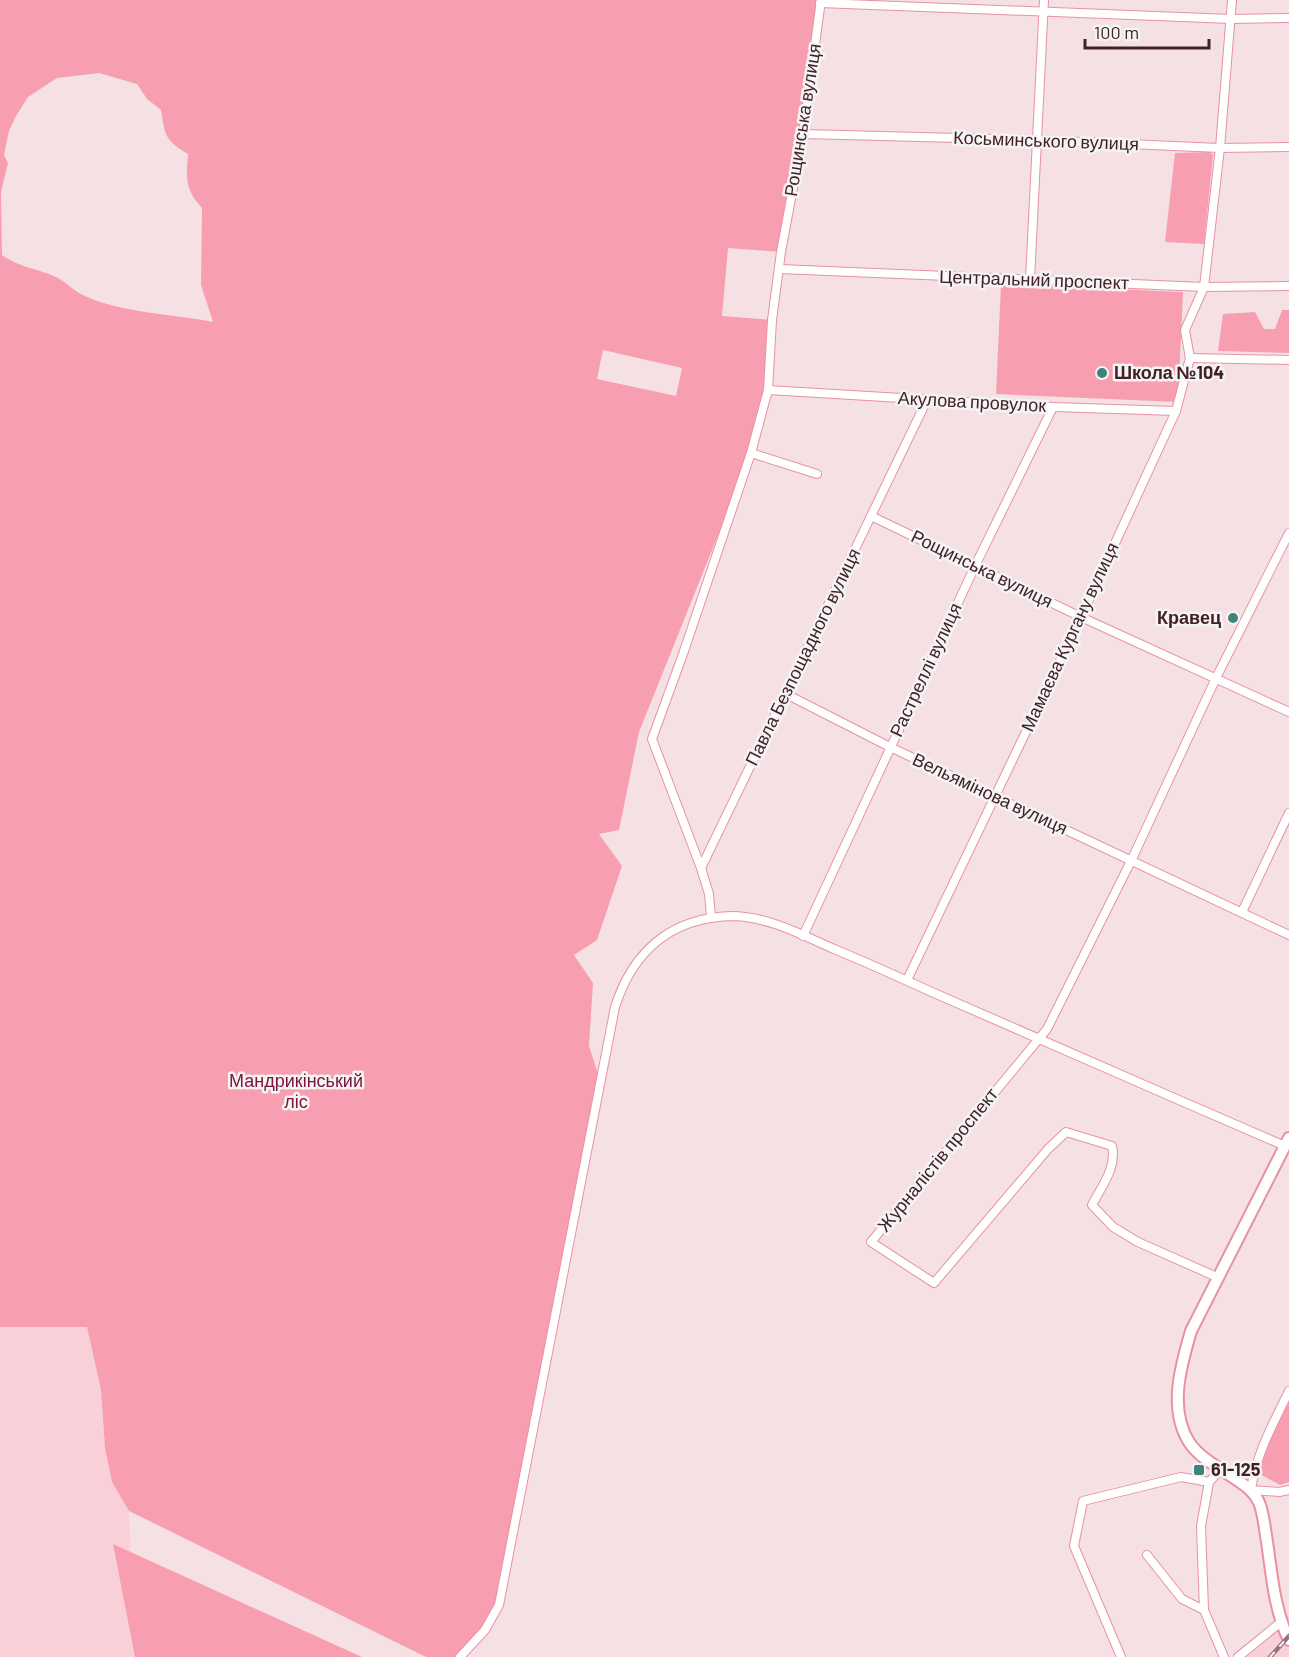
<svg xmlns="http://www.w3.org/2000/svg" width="1289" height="1657" font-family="Barlow,sans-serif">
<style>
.built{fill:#fad0d8}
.green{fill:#f79fb1;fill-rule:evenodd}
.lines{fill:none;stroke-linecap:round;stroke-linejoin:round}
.street-casing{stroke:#e991a4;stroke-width:10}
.secondary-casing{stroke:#e991a4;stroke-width:14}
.street{stroke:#fff;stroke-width:8}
.secondary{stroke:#fff;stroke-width:10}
.rail-casing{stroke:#91757b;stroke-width:4.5}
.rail{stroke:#f4f4f4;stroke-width:2;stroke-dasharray:7;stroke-linecap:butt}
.poi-dot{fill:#3e847d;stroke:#f4f4f4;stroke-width:2}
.labels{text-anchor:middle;stroke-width:5;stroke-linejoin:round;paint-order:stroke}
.street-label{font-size:18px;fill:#432028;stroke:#f4f4f4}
.poi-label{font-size:18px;font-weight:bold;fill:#432028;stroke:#f4f4f4;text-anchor:start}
.park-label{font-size:18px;fill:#7b1438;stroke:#f4f4f4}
</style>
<rect width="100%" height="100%" fill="#f5e1e4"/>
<g class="built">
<path d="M0,1327H87L101,1390L105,1448L112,1482L129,1511L135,1657H0Z"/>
<path d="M1289,1614V1657H1238L1281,1622Z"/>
</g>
<g class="green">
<path d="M0,0H821L781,252L728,248L722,316L772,320L771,365L751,453L639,732L619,830L599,834L622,866L597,940L574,955L593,983L589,1046L601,1083L493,1618L460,1657H426L129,1511L112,1482L105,1448L101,1390L87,1327H0ZM99,73L137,84L147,99L161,110C165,136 165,140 188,154C186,178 185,190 202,208L201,285L213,322C173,314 122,313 85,296C75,292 67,283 58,278C38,268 22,269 2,255L1,192L8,163L4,155L9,131L16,116L28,97L57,78ZM603,350L682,368L676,396L597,379Z"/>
<path d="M1210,152L1213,155L1204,244L1165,242L1175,153Z"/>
<path d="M1001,284L1183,292L1178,402L996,394Z"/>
<path d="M1282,310H1289V353L1218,351L1223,314L1255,312L1264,329H1275Z"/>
<path d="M1289,1401V1482L1280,1485L1254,1471Z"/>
<path d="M113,1544L362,1657H135Z"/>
</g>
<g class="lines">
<g class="street-casing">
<g id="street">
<path d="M820,3L1232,19L1289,18"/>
<path d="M803,134L1037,140L1220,148L1289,147"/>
<path d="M780,269L1204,287L1289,286"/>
<path d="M1030,279L1044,0"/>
<path d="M1190,358L1289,360"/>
<path d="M768,390L1053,407L1176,411"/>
<path d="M751,453L817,474"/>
<path d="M871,516L1081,617L1289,712"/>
<path d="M786,694L890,747L1289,935"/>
<path d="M701,868L652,739L683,654L751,453L768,390L772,320L781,252L803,134L821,0"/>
<path d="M1242,912L1289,813"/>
<path d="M711,917L709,894L701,868L927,400"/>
<path d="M803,936L975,566L1053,407"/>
<path d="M907,980L1081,617L1176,411L1190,358L1185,330L1204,287L1220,148L1232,0"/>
<path d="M1219,1278L1138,1242L1113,1227L1092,1205C1102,1186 1117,1167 1112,1146L1066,1132L1048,1149L934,1283L871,1242L1047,1029L1132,859L1216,678L1289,533"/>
<path d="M1289,1391C1273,1424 1256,1454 1251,1490L1279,1492L1289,1490"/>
<path d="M1221,1469L1209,1482L1201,1526L1204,1610L1224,1657"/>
<path d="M1147,1555L1182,1599L1204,1610"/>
<path d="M460,1657L485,1630L499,1605L615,1007C633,951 671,918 731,916C767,916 802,935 834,949C868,963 901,978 934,993C1051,1045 1168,1095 1285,1146"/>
<path d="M1121,1657L1074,1546L1083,1501L1181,1477L1209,1482"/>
<path d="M1238,1657L1281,1622"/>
</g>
</g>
<g class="secondary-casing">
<path id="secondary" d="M1289,1138L1191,1331C1181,1365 1168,1409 1189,1442C1198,1456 1214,1465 1228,1474C1240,1482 1255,1490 1260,1505C1264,1517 1265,1530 1267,1542C1272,1575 1274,1609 1289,1640"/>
</g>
<use href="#street" class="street"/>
<use href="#secondary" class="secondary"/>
<g class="rail-casing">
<path id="rail" d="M1270,1657L1289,1636"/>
</g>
<use href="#rail" class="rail"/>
</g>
<g class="poi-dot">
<circle cx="1102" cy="373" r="6"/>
<circle cx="1233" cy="618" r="6"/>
<rect x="1193" y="1464" width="12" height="12" rx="3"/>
</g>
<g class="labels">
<g class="street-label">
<text transform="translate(803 120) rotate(-81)" y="6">Рощинська вулиця</text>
<text transform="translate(1046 141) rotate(2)" y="6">Косьминського вулиця</text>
<text transform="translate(1034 280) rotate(2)" y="6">Центральний проспект</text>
<text transform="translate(972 402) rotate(3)" y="6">Акулова провулок</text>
<text transform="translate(982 569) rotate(26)" y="6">Рощинська вулиця</text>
<text transform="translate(1070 637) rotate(-65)" y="6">Мамаєва Кургану вулиця</text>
<text transform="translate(803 657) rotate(-64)" y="6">Павла Безпощадного вулиця</text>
<text transform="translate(926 670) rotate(-65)" y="6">Растреллі вулиця</text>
<text transform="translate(990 794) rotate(25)" y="6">Вельямінова вулиця</text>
<text transform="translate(938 1160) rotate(-51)" y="6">Журналістів проспект</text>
</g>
<g class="poi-label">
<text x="1114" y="379">Школа №104</text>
<text x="1221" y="624" text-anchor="end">Кравец</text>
<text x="1211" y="1476">61-125</text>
</g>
<g class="park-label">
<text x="296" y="1087">Мандрикінський<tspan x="296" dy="21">ліс</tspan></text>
</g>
</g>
<path d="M1085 39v9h124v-9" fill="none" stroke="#432028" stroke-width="3"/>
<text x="1094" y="39" font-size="18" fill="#432028" stroke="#f4f4f4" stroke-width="4.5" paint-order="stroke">100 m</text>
</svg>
